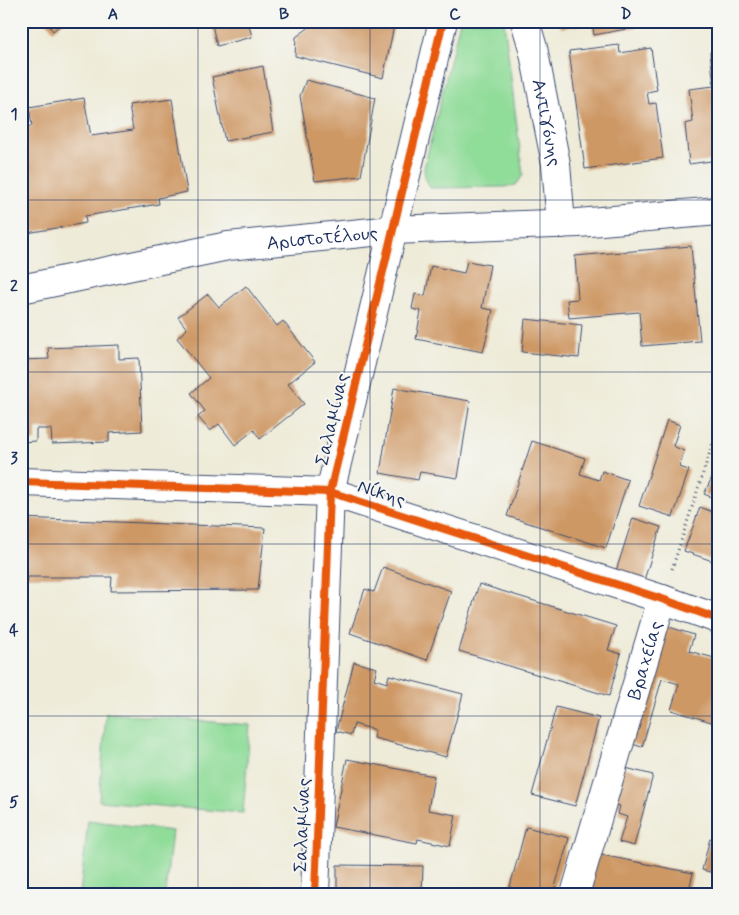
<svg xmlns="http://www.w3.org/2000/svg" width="739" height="915" font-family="Mynerve,sans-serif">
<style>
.green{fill:#90dc99;stroke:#56867c}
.building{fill:#ce9865}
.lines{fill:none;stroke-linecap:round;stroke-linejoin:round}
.street-casing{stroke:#3b4b70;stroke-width:30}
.secondary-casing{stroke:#3b4b70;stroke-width:30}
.path{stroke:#3b4b70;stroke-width:3;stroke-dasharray:1 4;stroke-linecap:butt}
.street{stroke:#fff;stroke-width:28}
.secondary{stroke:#fff;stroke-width:28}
.cycleway-casing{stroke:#f6f6f2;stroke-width:11}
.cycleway{stroke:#e8590c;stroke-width:8}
.grid{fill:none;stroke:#1b2f5e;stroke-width:1;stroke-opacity:0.55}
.labels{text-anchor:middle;stroke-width:4;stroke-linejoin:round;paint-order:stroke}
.street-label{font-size:19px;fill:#1b2f5e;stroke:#f6f6f2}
.neatline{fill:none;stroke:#1b2f5e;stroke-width:2}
.grid-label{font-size:16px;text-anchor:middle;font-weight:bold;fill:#1b2f5e}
</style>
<rect width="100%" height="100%" fill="#f6f6f2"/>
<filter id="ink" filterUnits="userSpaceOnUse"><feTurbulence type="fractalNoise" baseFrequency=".02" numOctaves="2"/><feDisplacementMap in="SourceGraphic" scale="10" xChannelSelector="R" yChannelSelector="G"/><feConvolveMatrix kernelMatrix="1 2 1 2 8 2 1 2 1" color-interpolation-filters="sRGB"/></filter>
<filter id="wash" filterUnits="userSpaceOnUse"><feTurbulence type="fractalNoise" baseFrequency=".0096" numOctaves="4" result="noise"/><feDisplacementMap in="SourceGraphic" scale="20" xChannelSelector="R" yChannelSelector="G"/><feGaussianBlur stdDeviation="1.12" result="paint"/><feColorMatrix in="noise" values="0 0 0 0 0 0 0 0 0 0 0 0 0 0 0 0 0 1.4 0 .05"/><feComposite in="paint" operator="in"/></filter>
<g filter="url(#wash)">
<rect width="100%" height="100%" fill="#eeebd8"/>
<g class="green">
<path d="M460,21H504L523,175L516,185L504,187L430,188L425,177L424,168Z"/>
<path d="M106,713L250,725L243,813L99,801Z"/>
<path d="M88,820L172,831L165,894H80Z"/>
</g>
<g id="blocks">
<g class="building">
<path d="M46,21H65L53,31Z"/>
<path d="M211,21H248L252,37L217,46Z"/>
<path d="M318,21H395L383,78L295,56L296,37Z"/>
<path d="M559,21H636L637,27L594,35L592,23L561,28Z"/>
<path d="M619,45L620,53L651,48L657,90L647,92L649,104L656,103L663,158L585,169L569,51Z"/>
<path d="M718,51V160L689,164L685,124L693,122L689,89L714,86L710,52Z"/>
<path d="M263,66L273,132L225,141L212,77Z"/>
<path d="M306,80L375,98L361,176L315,181L300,96Z"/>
<path d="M84,98L91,136L133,130L129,105L172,99L187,192L158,198L159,204L85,216L86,223L21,234V127L32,126L29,107Z"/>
<path d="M691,246L700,341L642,346L639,312L569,318L567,300L578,299L575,256Z"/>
<path d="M467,261L490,265L482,308L493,310L483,352L416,339L421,311L412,309L415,294L425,296L431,266L464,273Z"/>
<path d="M246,286L277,326L283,321L315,362L288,384L304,404L260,439L254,430L235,445L219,424L210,431L198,417L205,411L191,393L209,378L177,338L187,329L178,317L208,294L219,307Z"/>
<path d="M525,319L582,325L579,358L522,352Z"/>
<path d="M119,345V359L139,358L142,431L109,433V442L52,444L51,429H36V441L21,442V360L49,359L48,348Z"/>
<path d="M394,388L470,401L458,478L420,472L418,480L380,473Z"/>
<path d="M667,420L680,425L673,446L684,451L679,467L689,470L673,517L639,506Z"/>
<path d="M532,441L585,458L580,474L599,480L602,471L628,480L606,548L507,516Z"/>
<path d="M716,469L718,470V500L704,494Z"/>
<path d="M700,507L718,514V563L684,551Z"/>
<path d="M21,518L265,528L258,590L111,591L112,577H27L21,609Z"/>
<path d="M633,518L661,527L644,580L616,571Z"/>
<path d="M383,567L451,591L427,660L350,633L365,589L374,592Z"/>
<path d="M479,584L616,626L608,650L621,654L609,696L459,651Z"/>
<path d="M657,623L694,635L689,651L718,659V724L671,710L679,684L662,679L642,747L622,741Z"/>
<path d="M354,662L377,668L374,679L387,683L389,675L463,694L446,757L374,738L375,730L354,724L351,735L336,731Z"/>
<path d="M556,707L599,718L575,806L532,795Z"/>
<path d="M347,759L434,776L428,810L456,815L450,846L418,839L417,843L333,827Z"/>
<path d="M614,765L653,775L634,846L619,842L627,817L618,814L620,806L604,801Z"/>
<path d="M526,827L569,838L553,894H508Z"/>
<path d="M710,838L718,840V874L702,870Z"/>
<path d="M596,854L693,873L688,894H588Z"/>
<path d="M337,865L423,866L422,894H337Z"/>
</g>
</g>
</g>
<g filter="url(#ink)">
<use href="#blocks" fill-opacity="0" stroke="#3b4b70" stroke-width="1"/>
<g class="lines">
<g class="street-casing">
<g id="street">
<path id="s1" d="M525,21L533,48L556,164L561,224"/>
<path d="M21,482L330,492L662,599L718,619"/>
<path d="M315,894L330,492L443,21"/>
<path id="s2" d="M575,894L662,599"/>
</g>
</g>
<g class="secondary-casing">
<g id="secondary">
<path id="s3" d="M21,289L228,246L393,230L578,223L718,211"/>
</g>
</g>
<path class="path" d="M672,569L718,427"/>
<use href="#street" class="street"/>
<use href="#secondary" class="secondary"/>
<g class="cycleway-casing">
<g id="cycleway">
<path d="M21,482L330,492L662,599L718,619"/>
<path d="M315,894L330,492L443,21"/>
</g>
</g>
<use href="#cycleway" class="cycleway"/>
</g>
</g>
<path class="grid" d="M198,21V894M370,21V894M540,21V894M21,200H718M21,372H718M21,544H718M21,716H718"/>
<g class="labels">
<g class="street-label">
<text dy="7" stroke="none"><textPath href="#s1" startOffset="104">Αντιγόνης</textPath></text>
<text dy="7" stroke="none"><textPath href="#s3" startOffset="306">Αριστοτέλους</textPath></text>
<text transform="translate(331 419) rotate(-77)" y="7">Σαλαμίνας</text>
<text transform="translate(382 492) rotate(18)" y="7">Νίκης</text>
<text dy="7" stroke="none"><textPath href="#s2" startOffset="244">Βραχείας</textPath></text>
<text transform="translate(301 825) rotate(-88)" y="7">Σαλαμίνας</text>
</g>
</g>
<rect width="739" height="915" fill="none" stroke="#f6f6f2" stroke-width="55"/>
<rect x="28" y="28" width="684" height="860" class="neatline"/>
<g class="grid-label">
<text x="113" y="19">A</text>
<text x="284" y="19">B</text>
<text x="455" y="19">C</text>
<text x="626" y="19">D</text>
<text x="14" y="119">1</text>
<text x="14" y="291">2</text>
<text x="14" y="463">3</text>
<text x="14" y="635">4</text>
<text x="14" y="807">5</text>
</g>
</svg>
